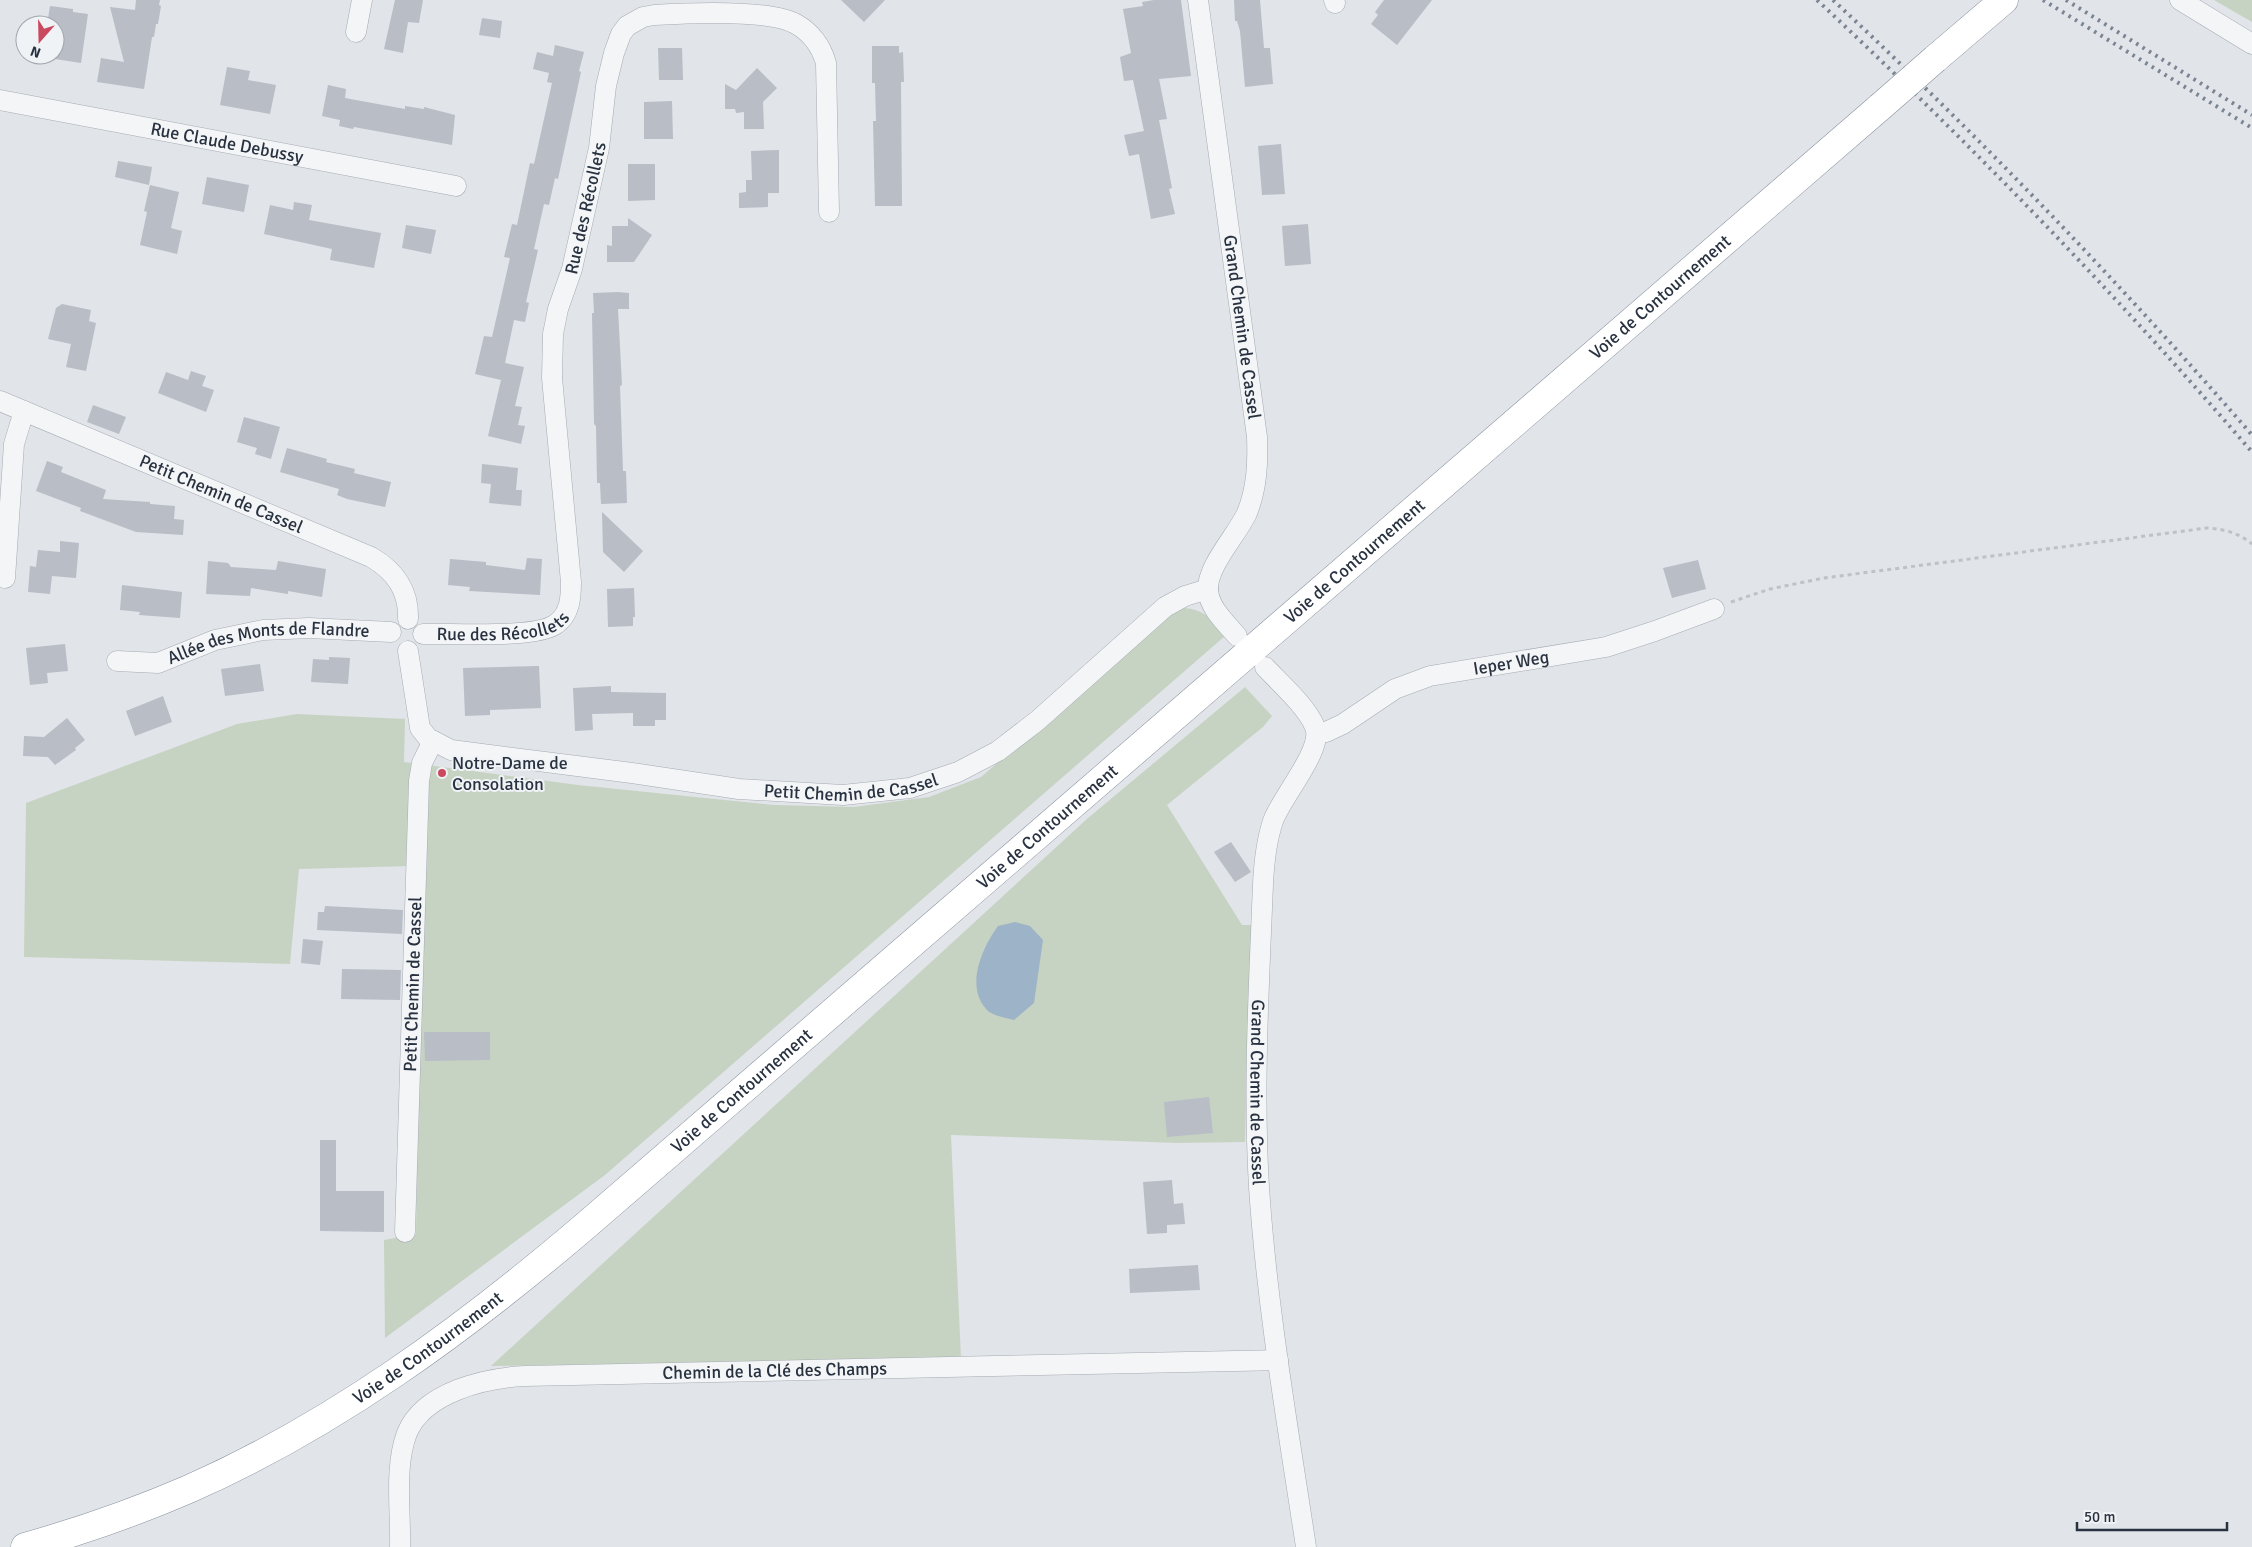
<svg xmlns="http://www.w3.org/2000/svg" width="2252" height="1547" font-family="Signika,sans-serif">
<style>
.green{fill:#c7d3c2}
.water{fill:#9db3c8}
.building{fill:#b8bdc6}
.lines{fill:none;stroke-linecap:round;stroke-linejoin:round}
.minor-casing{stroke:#a6abb3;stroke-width:21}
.highway-casing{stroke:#88929f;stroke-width:29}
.path{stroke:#bec2c7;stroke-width:3;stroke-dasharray:4 4;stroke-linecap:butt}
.minor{stroke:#f3f5f7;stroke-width:20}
.highway{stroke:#fff;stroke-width:28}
.rail{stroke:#7a8492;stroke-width:4;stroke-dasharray:2.5 5;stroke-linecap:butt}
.highway-bridge-casing{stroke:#88929f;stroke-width:29;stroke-linecap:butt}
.highway-bridge{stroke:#fff;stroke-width:28}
.poi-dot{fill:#ca495f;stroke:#f0f3f6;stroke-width:2}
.labels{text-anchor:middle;stroke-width:4;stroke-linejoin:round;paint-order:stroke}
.street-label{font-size:18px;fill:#293240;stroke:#f0f3f6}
.poi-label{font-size:18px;fill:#293240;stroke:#f0f3f6;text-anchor:start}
</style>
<rect width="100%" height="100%" fill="#e1e4e9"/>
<g class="green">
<path d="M2214,0H2252V22Z"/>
<path d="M1184,608C1207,610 1211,620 1225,636L605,1175L385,1338L384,1240L416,1234L419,1024L411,866L299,869L290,964L24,957L26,803L237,724L297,714L405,719L404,762L578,785L774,805L854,807L929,797L981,777L1170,614Z"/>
<path d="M1245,687L1272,716L1263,727L1167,805L1242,925H1253L1248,1024L1245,1142L1178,1143L951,1135L961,1359L491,1366L1088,818Z"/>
</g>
<path class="water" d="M1015,922L1030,926L1043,940L1034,1003L1014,1020C1007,1018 994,1016 988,1011C964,988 982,948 998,926Z"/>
<g class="building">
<path d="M136,0H160L159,5L161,6L158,24H156L154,37H152L144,89L97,82L101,58L124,62L110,7L135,10Z"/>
<path d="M395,0H423L419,23L408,22L403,53L384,49Z"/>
<path d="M841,0H885L864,22Z"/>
<path d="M1154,0H1181L1191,76L1159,79L1167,119L1159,120L1172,188L1169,189L1175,214L1151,219L1139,154L1129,156L1124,135L1144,131L1133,80L1124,81L1120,57L1131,53L1123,9L1143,6L1142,2Z"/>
<path d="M1234,0H1260L1264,48H1270L1273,84L1245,87L1240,31L1237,21H1235Z"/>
<path d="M1384,0H1432L1397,45L1371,24L1378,15L1375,12Z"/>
<path d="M50,6L73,9V12L88,14L81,63L55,59V25H47Z"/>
<path d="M482,18L502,21L500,38L479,35Z"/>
<path d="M555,45L584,52L579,71L581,72L558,179L555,178L549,205L544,204L534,249L538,250L526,302L529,303L525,322L514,320L505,363L524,367L515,406L522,407L518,425L525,426L521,444L488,436L501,380L475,374L484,336L492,337L510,258L504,257L512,224L517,225L530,163L534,164L552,83L547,82L549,73L533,69L537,52L553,56Z"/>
<path d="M872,46H899V53L903,52L904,82H901L902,206H875L873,121H876L875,83H872Z"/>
<path d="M658,48H682L683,80H659Z"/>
<path d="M227,67L250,71L248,80L276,85L270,114L220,105Z"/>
<path d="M757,68L777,88L763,102L764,129H744V112L736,113L735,109H725V84L736,90Z"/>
<path d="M328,85L346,89L345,98L405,109V106L424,109V107L455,115L452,145L354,127L353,129L339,126L340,120L322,116Z"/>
<path d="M672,101L673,139H644V102Z"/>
<path d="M1281,144L1285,194L1262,195L1258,146Z"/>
<path d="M779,150V193H768V207L739,208V193L746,192V180H752L751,151Z"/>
<path d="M118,161L152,167L149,185L115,177Z"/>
<path d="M628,164H655V200L628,201Z"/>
<path d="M207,177L249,185L244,212L202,204Z"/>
<path d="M150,185L179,192L171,228L182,231L177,254L140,245L147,212L144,211Z"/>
<path d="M294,202L312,205L309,220L381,233L374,268L330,260L332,249L264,234L270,205L293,210Z"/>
<path d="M628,218L652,235L634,262H607V245L612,246V226H628Z"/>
<path d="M1308,224L1311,264L1285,266L1282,226Z"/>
<path d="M406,225L436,230L431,254L402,248Z"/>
<path d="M618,292L629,293V309H618L622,385L620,386L623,471H626L627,503L601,504L600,483H597L596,426L594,424L592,313H594L593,293Z"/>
<path d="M62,304L91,310L89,321L96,323L86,371L66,367L71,344L48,339L56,308Z"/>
<path d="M191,371L206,376L202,386L214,390L206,412L158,393L166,372L188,380Z"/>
<path d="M93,405L126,417L119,434L87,422Z"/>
<path d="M244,417L280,427L271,459L255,454L257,448L237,442Z"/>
<path d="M287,448L327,459L326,462L355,469L354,473L391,482L385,507L347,499L337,495L339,489L280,472Z"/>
<path d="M47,461L63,467L61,472L106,490L103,499L150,502V504L175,506L174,519L184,520L183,535L136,532L80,511L81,508L36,491Z"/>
<path d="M482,464L518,468L516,490H522L521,506L489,503L491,484L481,483Z"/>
<path d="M602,512L643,551L624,572L603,552Z"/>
<path d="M60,541L79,543L76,578L52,576L50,594L28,592L30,566L36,567L38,550L60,552Z"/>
<path d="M527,558L542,559L540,595L469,591L470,587L448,585L450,559L486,562V565L525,570Z"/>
<path d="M1698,560L1706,589L1672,598L1663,568Z"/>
<path d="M208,561L228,563L231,567L276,570L278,561L326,569L322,597L288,591V594L251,588L250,596L206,594Z"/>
<path d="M122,585L182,592L180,618L139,615L140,612L120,610Z"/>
<path d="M634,588L635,617H633V626L608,627L607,589Z"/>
<path d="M65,644L68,671L47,673L48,683L30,685L26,648Z"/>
<path d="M329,657L350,658L348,684L311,682L313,659L329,660Z"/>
<path d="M260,664L264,691L225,696L221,669Z"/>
<path d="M539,666L541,708L490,710V715L465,716L463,668Z"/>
<path d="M611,686V692L666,693V720H655V726H633V713L592,714L593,730L575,731L573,688Z"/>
<path d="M163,696L172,722L135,736L126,711Z"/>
<path d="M67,718L85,740L75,748L76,750L55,765L48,757L23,756L24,736L44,737Z"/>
<path d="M1231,842L1251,872L1235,882L1214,852Z"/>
<path d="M325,906L403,910L402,934L317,930L318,912H324Z"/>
<path d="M303,939L323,941L320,965L301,963Z"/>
<path d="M342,969L401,970L400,1000L341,999Z"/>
<path d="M424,1032H490V1060L425,1061Z"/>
<path d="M1209,1097L1213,1133L1167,1137L1164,1102Z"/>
<path d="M320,1140H336V1191H384V1232L320,1231Z"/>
<path d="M1172,1180L1174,1204L1183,1203L1185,1224L1167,1225V1233L1147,1234L1143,1182Z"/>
<path d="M1198,1265L1200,1290L1130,1293L1129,1269Z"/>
</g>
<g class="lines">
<g class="minor-casing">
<g id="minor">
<path id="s1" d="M1198,0L1257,437C1258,463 1257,488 1247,513C1237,535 1206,567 1208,591C1210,609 1226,623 1237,636"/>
<path d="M1334,0L1335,3"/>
<path d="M2180,0L2252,44"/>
<path d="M356,32L362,0"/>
<path id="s2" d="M0,100L456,186"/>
<path id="s3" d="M0,401L371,557C395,571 409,590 408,619"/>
<path d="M5,578L14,444L24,411"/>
<path id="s4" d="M423,634C451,633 536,639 556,624C570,614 571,598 571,582L552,378L553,334L558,309L572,269L599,148L606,86L614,53L621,34L627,26L643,17L654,15C688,13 769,9 796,24C812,33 821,46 826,63L829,212"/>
<path id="s5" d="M408,651L420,728L428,738L451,750L632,773L739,789L843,795L910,788L958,772L998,751L1037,721L1165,607L1185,596L1208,589"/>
<path id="s6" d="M117,661L158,663L215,640L263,630L309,628L391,632"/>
<path id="s7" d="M1265,667C1281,684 1307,707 1315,727C1324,749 1282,796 1273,821C1266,842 1264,863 1263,884C1259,985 1253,1087 1259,1187C1267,1308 1288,1428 1306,1547"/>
<path id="s8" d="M1317,733L1326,732L1343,724L1395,689L1430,676L1606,647L1655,631L1714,609"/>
<path id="s9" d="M405,1232L419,781L422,763L433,741"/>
<path id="s10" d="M400,1547C401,1511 394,1467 407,1433C424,1392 485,1378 525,1376L1278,1360"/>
</g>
</g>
<g class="highway-casing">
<g id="highway">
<path d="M1935,59L2004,0"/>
<path id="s11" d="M25,1547C81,1531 136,1512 189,1489C334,1425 463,1330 584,1227L1880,107"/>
</g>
</g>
<path class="path" d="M1731,602L1770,589L1824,578L2207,528C2224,529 2239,533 2252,544"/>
<use href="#minor" class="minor"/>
<use href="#highway" class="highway"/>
<g class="rail">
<path d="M1817,0C1970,143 2115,293 2252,452"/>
<path d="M1833,0C1980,137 2120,283 2252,435"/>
<path d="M2043,0L2252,128"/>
<path d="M2066,0L2252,115"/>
</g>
<g class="highway-bridge-casing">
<path id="highway-bridge" d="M1880,107L1935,59"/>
</g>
<use href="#highway-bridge" class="highway-bridge"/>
</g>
<circle class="poi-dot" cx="442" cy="773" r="5"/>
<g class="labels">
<g class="street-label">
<text dy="6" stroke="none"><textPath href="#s2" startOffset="231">Rue Claude Debussy</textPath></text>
<text dy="6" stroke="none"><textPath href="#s4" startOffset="560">Rue des Récollets</textPath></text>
<text dy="6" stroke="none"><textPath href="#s11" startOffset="2072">Voie de Contournement</textPath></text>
<text dy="6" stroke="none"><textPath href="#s1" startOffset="330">Grand Chemin de Cassel</textPath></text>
<text dy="6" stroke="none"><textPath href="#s3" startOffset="240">Petit Chemin de Cassel</textPath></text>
<text dy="6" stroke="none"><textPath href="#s11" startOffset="1668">Voie de Contournement</textPath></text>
<text dy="6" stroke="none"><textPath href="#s4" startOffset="81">Rue des Récollets</textPath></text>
<text dy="6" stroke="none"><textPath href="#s6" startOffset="155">Allée des Monts de Flandre</textPath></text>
<text dy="6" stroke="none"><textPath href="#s8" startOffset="210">Ieper Weg</textPath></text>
<text dy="6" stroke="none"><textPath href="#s5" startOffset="520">Petit Chemin de Cassel</textPath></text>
<text dy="6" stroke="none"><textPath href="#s11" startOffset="1262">Voie de Contournement</textPath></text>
<text dy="6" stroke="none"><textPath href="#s9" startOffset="248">Petit Chemin de Cassel</textPath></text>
<text dy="6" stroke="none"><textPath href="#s11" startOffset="858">Voie de Contournement</textPath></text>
<text dy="6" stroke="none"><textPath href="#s7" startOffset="456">Grand Chemin de Cassel</textPath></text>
<text dy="6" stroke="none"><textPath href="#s11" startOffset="452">Voie de Contournement</textPath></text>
<text dy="6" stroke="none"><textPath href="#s10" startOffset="502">Chemin de la Clé des Champs</textPath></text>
</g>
<g class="poi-label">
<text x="452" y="769">Notre-Dame de<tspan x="452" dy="21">Consolation</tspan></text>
</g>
</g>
<g transform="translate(40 40) rotate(200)"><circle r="24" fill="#f0f3f6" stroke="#a0a6ad"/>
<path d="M0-4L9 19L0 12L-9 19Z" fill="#ca495f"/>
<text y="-8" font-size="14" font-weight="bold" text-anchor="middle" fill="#293240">N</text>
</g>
<path d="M2077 1522v8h150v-8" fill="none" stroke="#293240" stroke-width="2.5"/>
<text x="2084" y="1522" font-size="15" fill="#293240" stroke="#f0f3f6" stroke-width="4" paint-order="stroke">50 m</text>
</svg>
